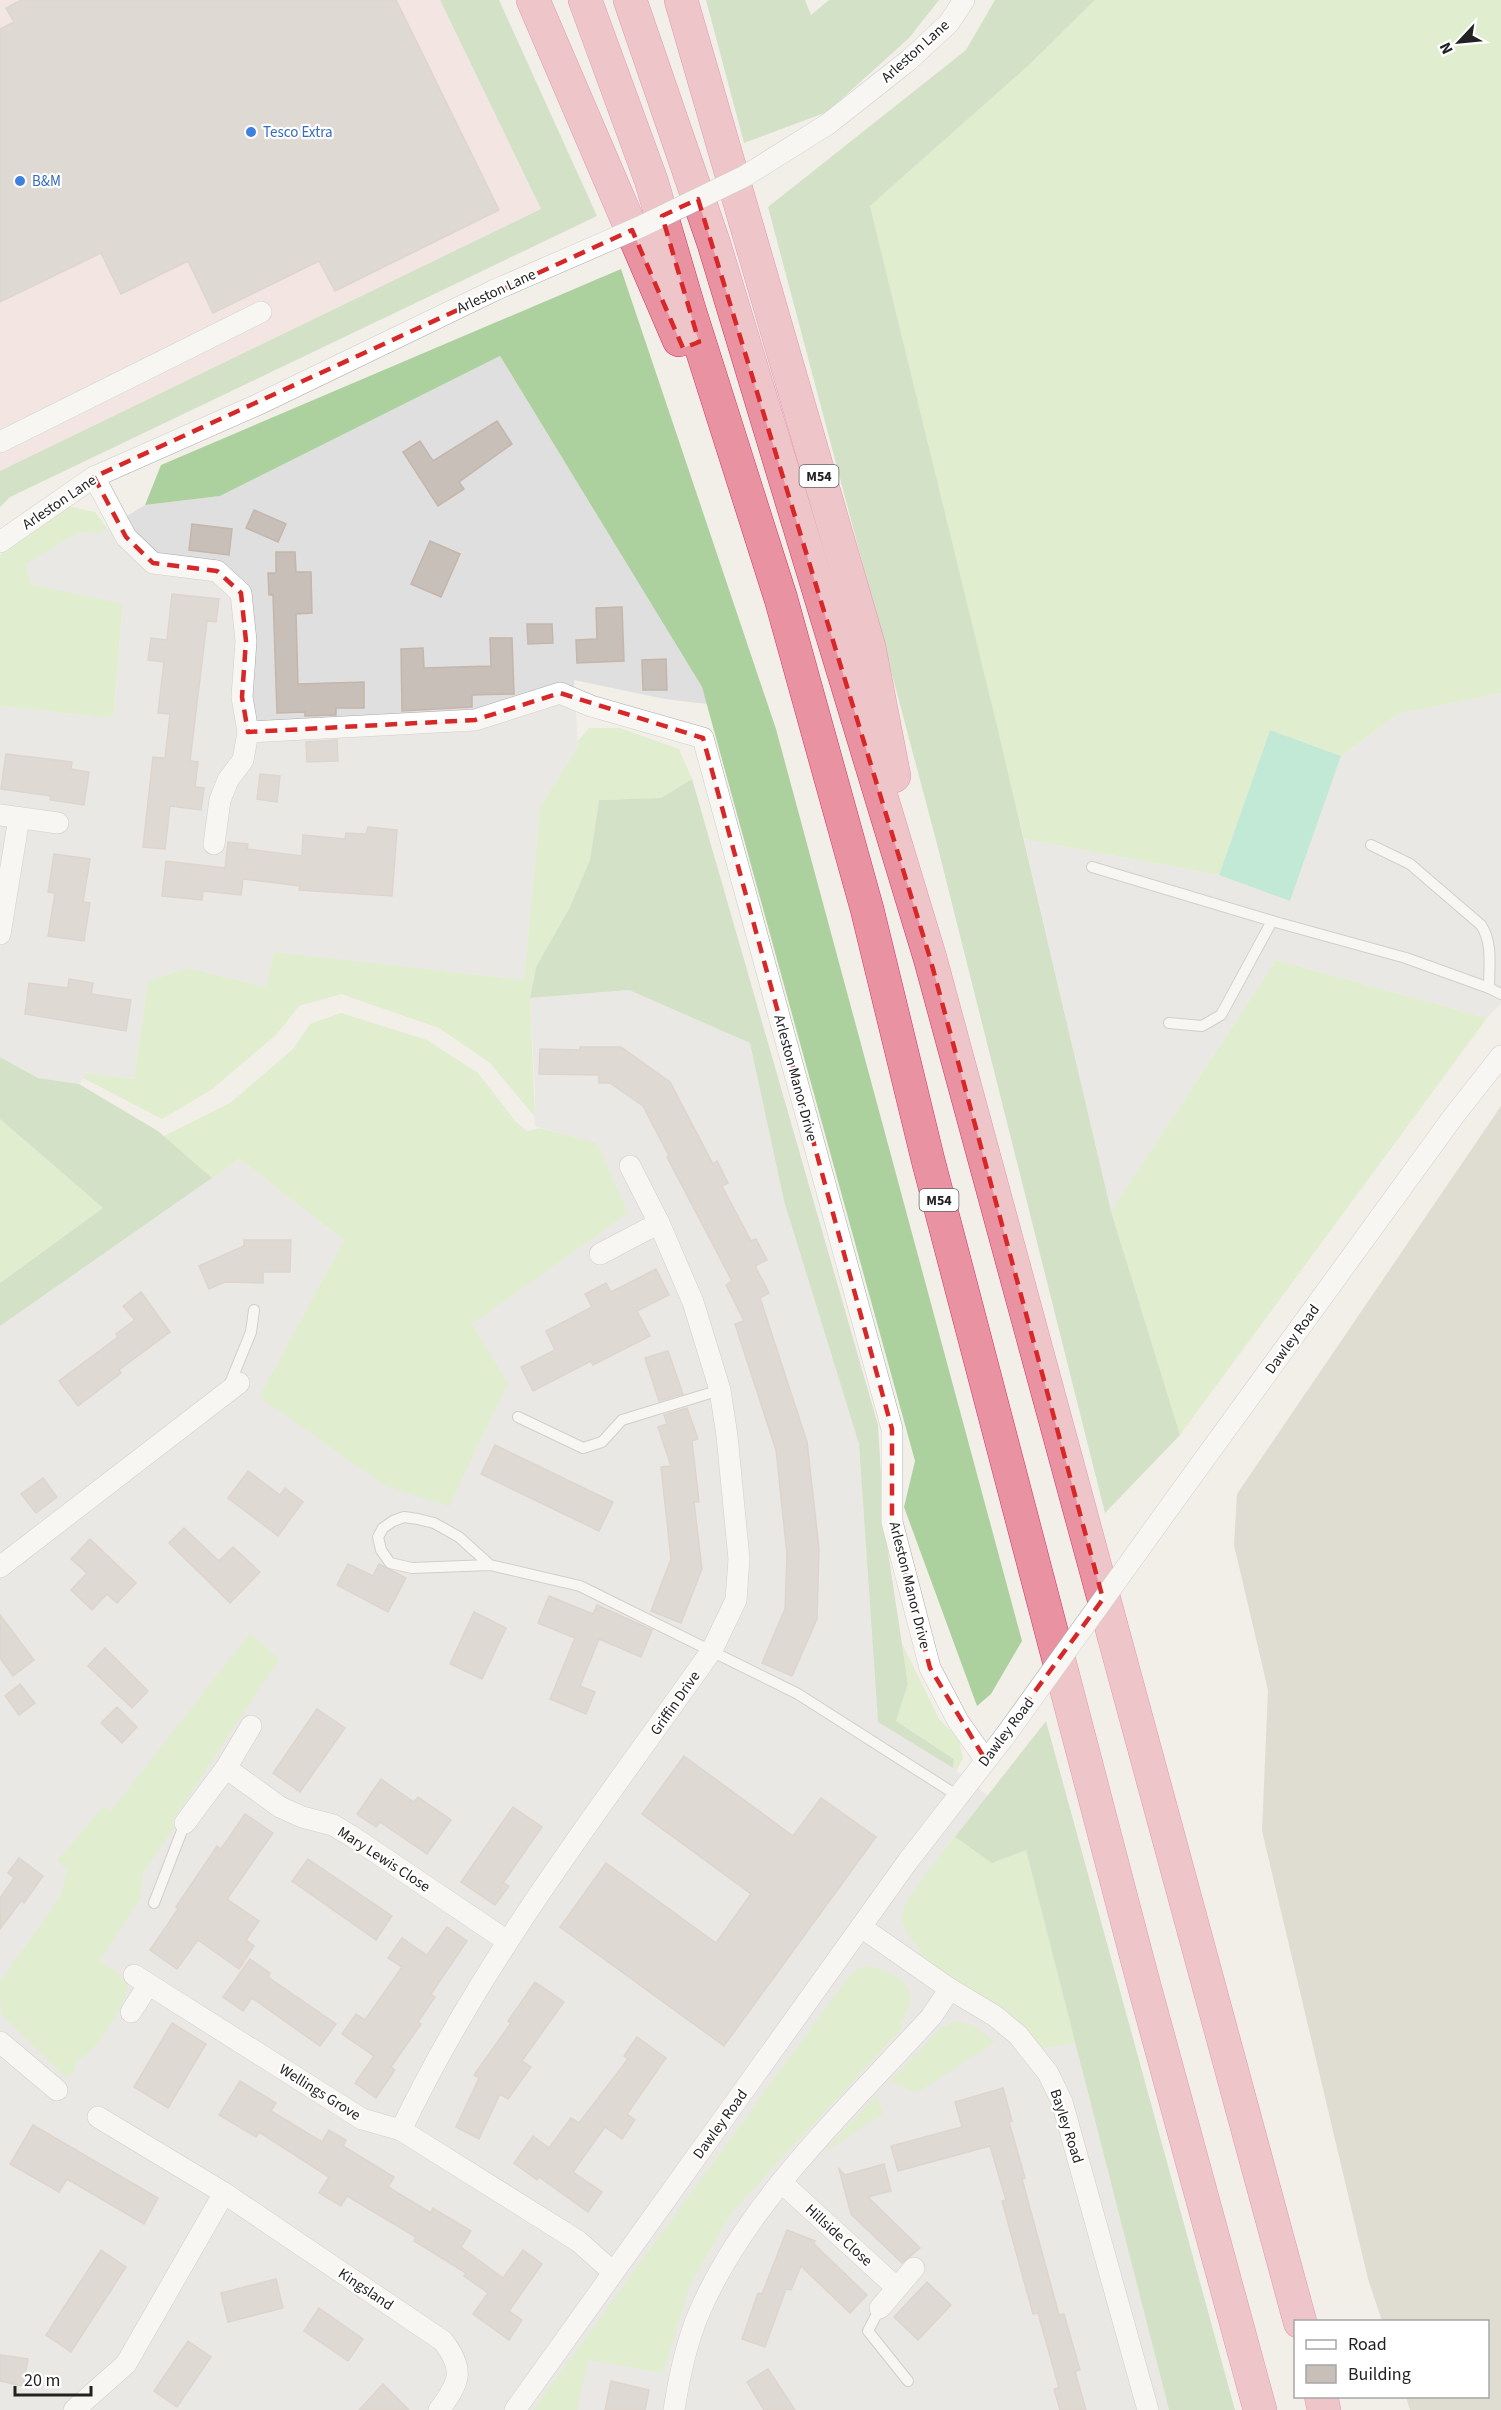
<svg xmlns="http://www.w3.org/2000/svg" width="1501" height="2410" font-family="'Source Sans 3',sans-serif">
<style>
.residential{fill:#e0dfdf}
.commercial{fill:#f2dad9}
.construction{fill:#c7c7b4}
.grass{fill:#cdebb0}
.forest{fill:#add19e}
.pitch{fill:#88e0be}
.building{fill:#c7bfb8;stroke:#c4b6ab;stroke-width:1.5}
.lines{fill:none;stroke-linecap:round;stroke-linejoin:round}
.lane-casing{stroke:#a9a9a9;stroke-width:12}
.street-casing{stroke:#a9a9a9;stroke-width:22}
.highway-casing{stroke:#dc2a67;stroke-width:34}
.lane{stroke:#fff;stroke-width:10}
.street{stroke:#fff;stroke-width:21}
.highway{stroke:#e892a2;stroke-width:33}
.street-bridge-casing{stroke:#a9a9a9;stroke-width:22;stroke-linecap:butt}
.street-bridge{stroke:#fff;stroke-width:21}
.marked{fill:none;stroke:#d62828;stroke-width:4.5;stroke-dasharray:12 8;stroke-linejoin:round}
.shop-dot{fill:#3f7fe0;stroke:#fff;stroke-width:2}
.labels{text-anchor:middle;stroke-width:4.5;stroke-linejoin:round;paint-order:stroke}
.shield{fill:#fff;stroke:#646464;stroke-width:1.5}
.shield-label{font-size:14px;font-weight:bold;fill:#222}
.street-label{font-size:15px;fill:#222;stroke:#fff}
.shop-label{font-size:15px;fill:#366cbe;stroke:#fff;text-anchor:start}
</style>
<rect width="100%" height="100%" fill="#f2efe9"/>
<g class="residential">
<path d="M500,356L702,687L707,704L665,699L574,680L578,747L540,808L524,980L274,953L266,987L187,968L148,981L134,1079L88,1073L79,1084L38,1078L0,1057V706L113,718L123,605L30,584L26,563L79,532L99,533L145,505L220,496Z"/>
<path d="M1501,693V1003L1487,1018L1276,960L1111,1211L1024,839L1219,875L1290,901L1341,756L1398,714Z"/>
<path d="M629,990L750,1043L784,1201L859,1444L878,1722L953,1768L988,1796L956,1837L968,1847L1026,1850L1169,2410H0V1326L239,1159L344,1240L259,1398L472,1324L597,1144L535,1126V1089L530,998Z"/>
</g>
<path class="commercial" d="M0,0H440L541,209L0,471Z"/>
<path class="construction" d="M1501,1106V2410H1410L1406,2397L1488,2396V2322L1382,2321L1368,2279L1262,1831L1268,1690L1234,1545L1237,1494Z"/>
<g class="grass">
<path d="M1095,0H1501V693L1398,714L1341,756L1270,730L1219,875L1024,839L870,206L1029,65Z"/>
<path d="M67,506L95,512L107,528L99,533L79,532L26,564L30,584L123,604L113,718L0,706V555L12,544Z"/>
<path d="M589,728H620L679,749L692,779L661,798L599,800L590,861L570,907L536,967L530,998L535,1117L490,1063L439,1028L341,994L299,1006L276,1035L211,1090L162,1119L83,1078L88,1073L134,1079L148,981L187,968L266,987L274,952L524,980L540,807L578,747V741Z"/>
<path d="M1276,960L1487,1018L1180,1435L1111,1211Z"/>
<path d="M341,1013L427,1040L478,1073L516,1122L527,1131L540,1128L597,1143L628,1213L472,1324L508,1383L449,1506L386,1486L259,1397L344,1240L239,1159L212,1178L164,1136L230,1103L293,1049L310,1024Z"/>
<path d="M0,1119L103,1208L0,1283Z"/>
<path d="M250,1633L279,1659L172,1822L176,1825L143,1873L140,1900L99,1961L122,1976L128,1988C122,2011 98,2050 77,2061L74,2072L65,2077L1,2014L0,1982L61,1895L67,1869L57,1861L104,1806L110,1812Z"/>
<path d="M902,1643L939,1719L959,1739L963,1759L956,1770L953,1768L954,1759L896,1721L908,1684Z"/>
<path d="M955,1837L968,1847L1026,1850L1075,2043L1038,2049L918,1955L920,1949C912,1942 903,1929 902,1918C900,1902 944,1851 955,1837Z"/>
<path d="M870,1966C902,1974 924,1991 900,2023L904,2026L732,2212L690,2285L663,2373L588,2360L577,2410H533L846,1980L858,1968Z"/>
<path d="M955,2021L974,2026L995,2042L917,2093L890,2081L942,2027Z"/>
<path d="M877,2095L883,2114L829,2149L827,2147Z"/>
</g>
<g class="forest">
<path d="M440,0H499L597,216L10,497L0,507V471L541,209Z"/>
<path d="M706,0H805L811,15L829,0H939L909,38L827,112L744,143Z"/>
<path d="M995,0H1095L1029,65L870,206L997,726L1111,1211L1180,1435L1105,1513L937,844L768,207L966,50Z"/>
<path d="M621,269L776,729L1022,1641L991,1694L977,1706L904,1507L915,1461L702,687L500,356L220,496L145,505L161,465Z"/>
<path d="M692,779L878,1425L884,1525L908,1684L896,1721L954,1759L953,1768L878,1722L859,1444L784,1201L750,1043L629,990L530,998L536,967L570,907L590,860L599,800L661,798Z"/>
<path d="M0,1057L38,1078L79,1084L158,1131L212,1178L0,1326V1283L103,1208L0,1119Z"/>
<path d="M1046,1721L1235,2410H1169L1026,1850L992,1863L955,1837Z"/>
</g>
<path class="pitch" d="M1270,730L1341,756L1290,901L1219,875Z"/>
<g class="building">
<path d="M22,0H396L499,210L335,291L319,261L213,313L188,261L121,294L101,253L0,302V29L14,22L6,8Z"/>
<path d="M497,421L512,444L459,482L464,489L438,506L403,452L420,441L433,461Z"/>
<path d="M254,510L286,524L278,542L246,528Z"/>
<path d="M192,524L232,529L229,555L189,550Z"/>
<path d="M430,541L460,554L441,597L411,584Z"/>
<path d="M276,552H295L296,572H311L312,613L296,614L298,684L364,682V708H336V715L305,716V712L277,713L273,595H269L268,573H276Z"/>
<path d="M172,594L219,599L216,622L207,621L190,761L198,762L195,787L204,788L201,810L170,806L165,849L143,847L153,757L165,758L170,714L158,713L164,662L148,660L151,638L167,640Z"/>
<path d="M622,607L624,661L577,663L576,640L597,639L596,608Z"/>
<path d="M527,624H552L553,643L528,644Z"/>
<path d="M490,638H512L514,694L472,695V707L402,711L401,649L423,648L424,668L491,666Z"/>
<path d="M666,659L667,690H643L642,660Z"/>
<path d="M337,740L338,761L307,762L306,742Z"/>
<path d="M6,754L72,762L71,769L89,772L84,805L50,800L51,796L1,789Z"/>
<path d="M260,774L280,776L277,802L257,799Z"/>
<path d="M368,827L397,830L392,896L299,890L300,886L243,879L241,895L203,891L202,900L162,896L166,861L225,868L228,842L248,844L247,849L302,856L303,835L345,839L346,833L366,834Z"/>
<path d="M54,854L90,859L83,902L90,903L84,941L48,936L55,893L48,892Z"/>
<path d="M69,979L93,983L91,994L131,1000L126,1031L25,1014L29,983L68,988Z"/>
<path d="M580,1047H621L670,1082L713,1164L717,1161L728,1183L722,1186L751,1241L756,1239L767,1260L755,1266L769,1293L760,1298L807,1442L819,1549L817,1619L792,1676L762,1663L785,1609L787,1554L776,1450L735,1324L744,1321L726,1285L732,1281L667,1157L669,1156L643,1106L610,1083H599V1075L539,1074L540,1049L580,1050Z"/>
<path d="M244,1240H291L290,1272H263V1283L225,1282L209,1289L199,1266L244,1246Z"/>
<path d="M656,1269L669,1295L637,1311L650,1336L593,1365L591,1361L533,1391L521,1367L555,1350L546,1331L592,1307L585,1294L606,1283L611,1292Z"/>
<path d="M141,1292L170,1332L119,1370L121,1373L78,1406L59,1381L118,1337L116,1334L135,1320L123,1306Z"/>
<path d="M668,1351L683,1394L659,1401L645,1358Z"/>
<path d="M687,1408L698,1439L692,1441L699,1502H694L702,1569L681,1623L651,1611L671,1559L661,1467L671,1466L658,1427L667,1424L664,1415Z"/>
<path d="M495,1445L613,1502L599,1531L481,1474Z"/>
<path d="M248,1471L280,1495L285,1488L303,1502L278,1536L228,1498Z"/>
<path d="M43,1478L57,1497L36,1513L21,1494Z"/>
<path d="M184,1528L219,1561L233,1547L260,1572L230,1603L169,1543Z"/>
<path d="M90,1539L136,1583L117,1603L107,1594L92,1610L71,1590L87,1573L71,1559Z"/>
<path d="M348,1564L373,1576L379,1564L406,1578L388,1612L337,1585Z"/>
<path d="M549,1596L593,1614L597,1605L652,1630L641,1657L599,1639L580,1686L595,1692L586,1714L550,1699L575,1638L538,1623Z"/>
<path d="M474,1612L506,1628L482,1679L450,1664Z"/>
<path d="M0,1615L34,1660L13,1676L0,1658Z"/>
<path d="M105,1648L148,1691L132,1708L88,1666Z"/>
<path d="M20,1684L35,1703L19,1715L5,1696Z"/>
<path d="M117,1707L137,1727L122,1743L101,1723Z"/>
<path d="M317,1709L345,1728L300,1792L273,1773Z"/>
<path d="M684,1756L793,1836L821,1798L876,1837L724,2046L560,1927L606,1863L716,1943L751,1894L642,1814Z"/>
<path d="M381,1779L414,1802L418,1797L451,1820L427,1854L380,1822L376,1827L357,1814Z"/>
<path d="M513,1807L542,1827L503,1883L509,1886L495,1905L461,1882Z"/>
<path d="M245,1814L273,1833L227,1899L259,1921L246,1940L254,1946L239,1969L198,1940L177,1969L150,1950L178,1909L176,1907L217,1846L221,1849Z"/>
<path d="M19,1858L43,1876L24,1903L21,1901L0,1929V1898L14,1878L8,1873Z"/>
<path d="M308,1859L392,1916L376,1940L292,1881Z"/>
<path d="M447,1927L467,1941L431,1994L435,1997L418,2022L421,2024L391,2067L395,2070L376,2098L355,2083L374,2056L342,2034L356,2014L365,2020L402,1967L388,1958L402,1938L427,1955Z"/>
<path d="M250,1959L270,1973L268,1977L336,2024L320,2046L252,1998L243,2011L223,1997Z"/>
<path d="M535,1982L564,2002L522,2061L531,2067L508,2099L500,2094L479,2139L456,2127L479,2078L474,2075L511,2023L508,2021Z"/>
<path d="M172,2023L206,2044L168,2108L134,2087Z"/>
<path d="M637,2037L666,2058L627,2114L635,2120L622,2139L605,2127L573,2172L602,2192L588,2212L539,2177L537,2180L514,2163L533,2136L549,2148L571,2118L579,2123L628,2059L624,2056Z"/>
<path d="M240,2081L276,2103L271,2111L322,2142L329,2130L346,2140L343,2146L394,2177L388,2187L431,2213L433,2208L471,2231L461,2247L503,2278L523,2250L542,2264L509,2311L522,2320L509,2340L473,2314L488,2293L464,2276L466,2273L414,2241L416,2237L347,2196L341,2206L319,2193L329,2177L259,2132L256,2137L219,2115Z"/>
<path d="M1003,2088L1012,2121L1009,2122L1025,2178L1022,2179L1059,2315L1064,2314L1080,2370L1075,2371L1086,2410H1060L1054,2389L1059,2388L1038,2313L1033,2314L1002,2201L1006,2200L990,2146L898,2171L891,2146L962,2127L955,2102Z"/>
<path d="M33,2125L158,2198L144,2224L67,2179L59,2192L10,2164Z"/>
<path d="M884,2164L891,2191L868,2197L920,2248L902,2263L851,2214L839,2169L845,2175Z"/>
<path d="M787,2230L815,2241L814,2244L867,2295L850,2313L801,2266L791,2290L786,2289L765,2347L742,2339L758,2293L762,2294Z"/>
<path d="M101,2250L126,2267L71,2352L46,2335Z"/>
<path d="M276,2279L283,2308L228,2322L221,2293Z"/>
<path d="M927,2282L951,2305L918,2340L894,2317Z"/>
<path d="M319,2308L363,2339L348,2361L304,2331Z"/>
<path d="M188,2341L211,2357L177,2407L154,2391Z"/>
<path d="M0,2355L28,2359L23,2386L0,2381Z"/>
<path d="M768,2369L795,2410H764L747,2382Z"/>
<path d="M611,2381L649,2390L645,2410H605Z"/>
<path d="M383,2384L409,2410H359Z"/>
</g>
<g class="lines">
<g class="lane-casing">
<g id="lane">
<path d="M1371,845L1410,864L1481,925C1493,943 1489,966 1489,988"/>
<path d="M1092,867L1272,921"/>
<path d="M1169,1023L1202,1026L1221,1015L1272,921L1406,958L1489,988L1501,994"/>
<path d="M229,1386L251,1332L254,1310"/>
<path d="M518,1417L583,1448L602,1442L622,1420L720,1390"/>
<path d="M490,1565L459,1537L434,1523L418,1519L404,1517L393,1521L383,1528L378,1537L381,1550L390,1563L412,1568L490,1565L580,1586L798,1694L958,1796"/>
<path d="M154,1903L185,1823"/>
<path d="M880,2308L868,2331L908,2381"/>
</g>
</g>
<g class="street-casing">
<g id="street">
<path d="M828,124L909,60L949,23L964,0"/>
<path d="M0,442L261,312"/>
<path d="M94,477L126,537L153,563L217,571L241,593L246,641L242,697L248,732L475,720L560,693L591,706L703,738L892,1429V1522L930,1668L958,1721L985,1759"/>
<path d="M0,542L94,477L259,404L495,290"/>
<path d="M0,815L58,823"/>
<path d="M214,844L220,800L228,780L243,760L248,732"/>
<path d="M0,934L19,818"/>
<path d="M600,1254L659,1223"/>
<path d="M1179,1494L1453,1117L1501,1056"/>
<path d="M0,1567L239,1383"/>
<path d="M226,1768L280,1807L302,1817L333,1825L353,1837L507,1941"/>
<path d="M185,1823L226,1768L251,1726"/>
<path d="M861,1927L950,1989L995,2016L1018,2035L1048,2073L1062,2102L1148,2410"/>
<path d="M134,1975L362,2119L401,2130L578,2241L613,2272"/>
<path d="M131,2012L148,1985"/>
<path d="M0,2042L57,2090"/>
<path d="M98,2117L224,2193L443,2341C465,2370 460,2382 439,2410"/>
<path d="M401,2130C483,1958 602,1806 712,1650L736,1600L739,1559L727,1436L720,1390L693,1302L659,1223L630,1166"/>
<path d="M781,2182L897,2288"/>
<path d="M880,2308L914,2268"/>
<path d="M74,2410L126,2364L224,2193"/>
<path d="M515,2410L908,1861L1005,1736"/>
<path d="M674,2410C679,2378 686,2343 699,2313C747,2201 850,2106 931,2017L950,1989"/>
</g>
</g>
<g class="highway-casing">
<g id="highway">
<path d="M533,0L679,340"/>
<path d="M585,0L651,180L689,309L781,599L867,909L928,1160L1141,1974L1260,2410"/>
<path d="M630,0L714,244L930,958L1300,2322"/>
<path d="M681,0L869,647L894,776"/>
<path d="M1321,2396L1324,2410"/>
</g>
</g>
<use href="#lane" class="lane"/>
<use href="#street" class="street"/>
<use href="#highway" class="highway"/>
<g class="street-bridge-casing">
<g id="street-bridge">
<path d="M495,290L640,227L745,176L828,124"/>
<path d="M1005,1736L1179,1494"/>
</g>
</g>
<use href="#street-bridge" class="street-bridge"/>
</g>
<path d="M0 0H1501V2410H0ZM698,199L930,958L1103,1599L985,1759L930,1668L892,1522V1429L703,738L560,693L475,720L248,732L242,697L246,641L241,593L217,571L153,563L126,537L94,477L632,230L683,348L699,342L662,216Z" fill="#f2efe9" fill-opacity=".55" fill-rule="evenodd"/>
<path class="marked" d="M698,199L930,958L1103,1599L985,1759L930,1668L892,1522V1429L703,738L560,693L475,720L248,732L242,697L246,641L241,593L217,571L153,563L126,537L94,477L632,230L683,348L699,342L662,216Z"/>
<g class="shop-dot">
<circle cx="251" cy="132" r="6"/>
<circle cx="20" cy="181" r="6"/>
</g>
<g class="labels">
<g class="shield">
<rect x="799.5" y="465" width="39" height="22" rx="4.5"/>
<rect x="919.5" y="1189" width="39" height="22" rx="4.5"/>
</g>
<g class="shield-label">
<text x="819" y="481">M54</text>
<text x="939" y="1205">M54</text>
</g>
<g class="street-label">
<text transform="translate(915 51) rotate(-42)" y="5">Arleston Lane</text>
<text transform="translate(496 291) rotate(-25)" y="5">Arleston Lane</text>
<text transform="translate(59 502) rotate(-34)" y="5">Arleston Lane</text>
<text transform="translate(796 1078) rotate(75)" y="5">Arleston Manor Drive</text>
<text transform="translate(1292 1339) rotate(-54)" y="5">Dawley Road</text>
<text transform="translate(910 1585) rotate(76)" y="5">Arleston Manor Drive</text>
<text transform="translate(675 1703) rotate(-55)" y="5">Griffin Drive</text>
<text transform="translate(1006 1732) rotate(-53)" y="5">Dawley Road</text>
<text transform="translate(384 1859) rotate(33)" y="5">Mary Lewis Close</text>
<text transform="translate(320 2092) rotate(32)" y="5">Wellings Grove</text>
<text transform="translate(720 2124) rotate(-54)" y="5">Dawley Road</text>
<text transform="translate(1067 2126) rotate(72)" y="5">Bayley Road</text>
<text transform="translate(839 2235) rotate(42)" y="5">Hillside Close</text>
<text transform="translate(366 2289) rotate(34)" y="5">Kingsland</text>
</g>
<g class="shop-label">
<text x="263" y="137">Tesco Extra</text>
<text x="32" y="186">B&amp;M</text>
</g>
</g>
<rect x="1294" y="2320" width="195" height="78" fill="#ffffff" stroke="#a7a7a7" stroke-width="1.5"/>
<rect x="1306" y="2340" width="30" height="9" fill="#ffffff" stroke="#a7a7a7" stroke-width="1.5"/>
<text x="1348" y="2350" font-size="18" fill="#222222">Road</text>
<rect x="1306" y="2365" width="30" height="18" fill="#c7bfb8" stroke="#a7a7a7" stroke-width="1.5"/>
<text x="1348" y="2380" font-size="18" fill="#222222">Building</text>
<g transform="translate(1459 42) rotate(244)" stroke="#ffffff" stroke-width="4.5" paint-order="stroke">
<path d="M0-4.5L10 22L0 15L-10 22Z" fill="#222222"/>
<text y="-9" font-size="16" font-weight="bold" text-anchor="middle" fill="#222222">N</text>
</g>
<path d="M15 2386v9h76v-9" fill="none" stroke="#222222" stroke-width="3"/>
<text x="24" y="2386" font-size="18" fill="#222222" stroke="#ffffff" stroke-width="4.5" paint-order="stroke">20 m</text>
</svg>
